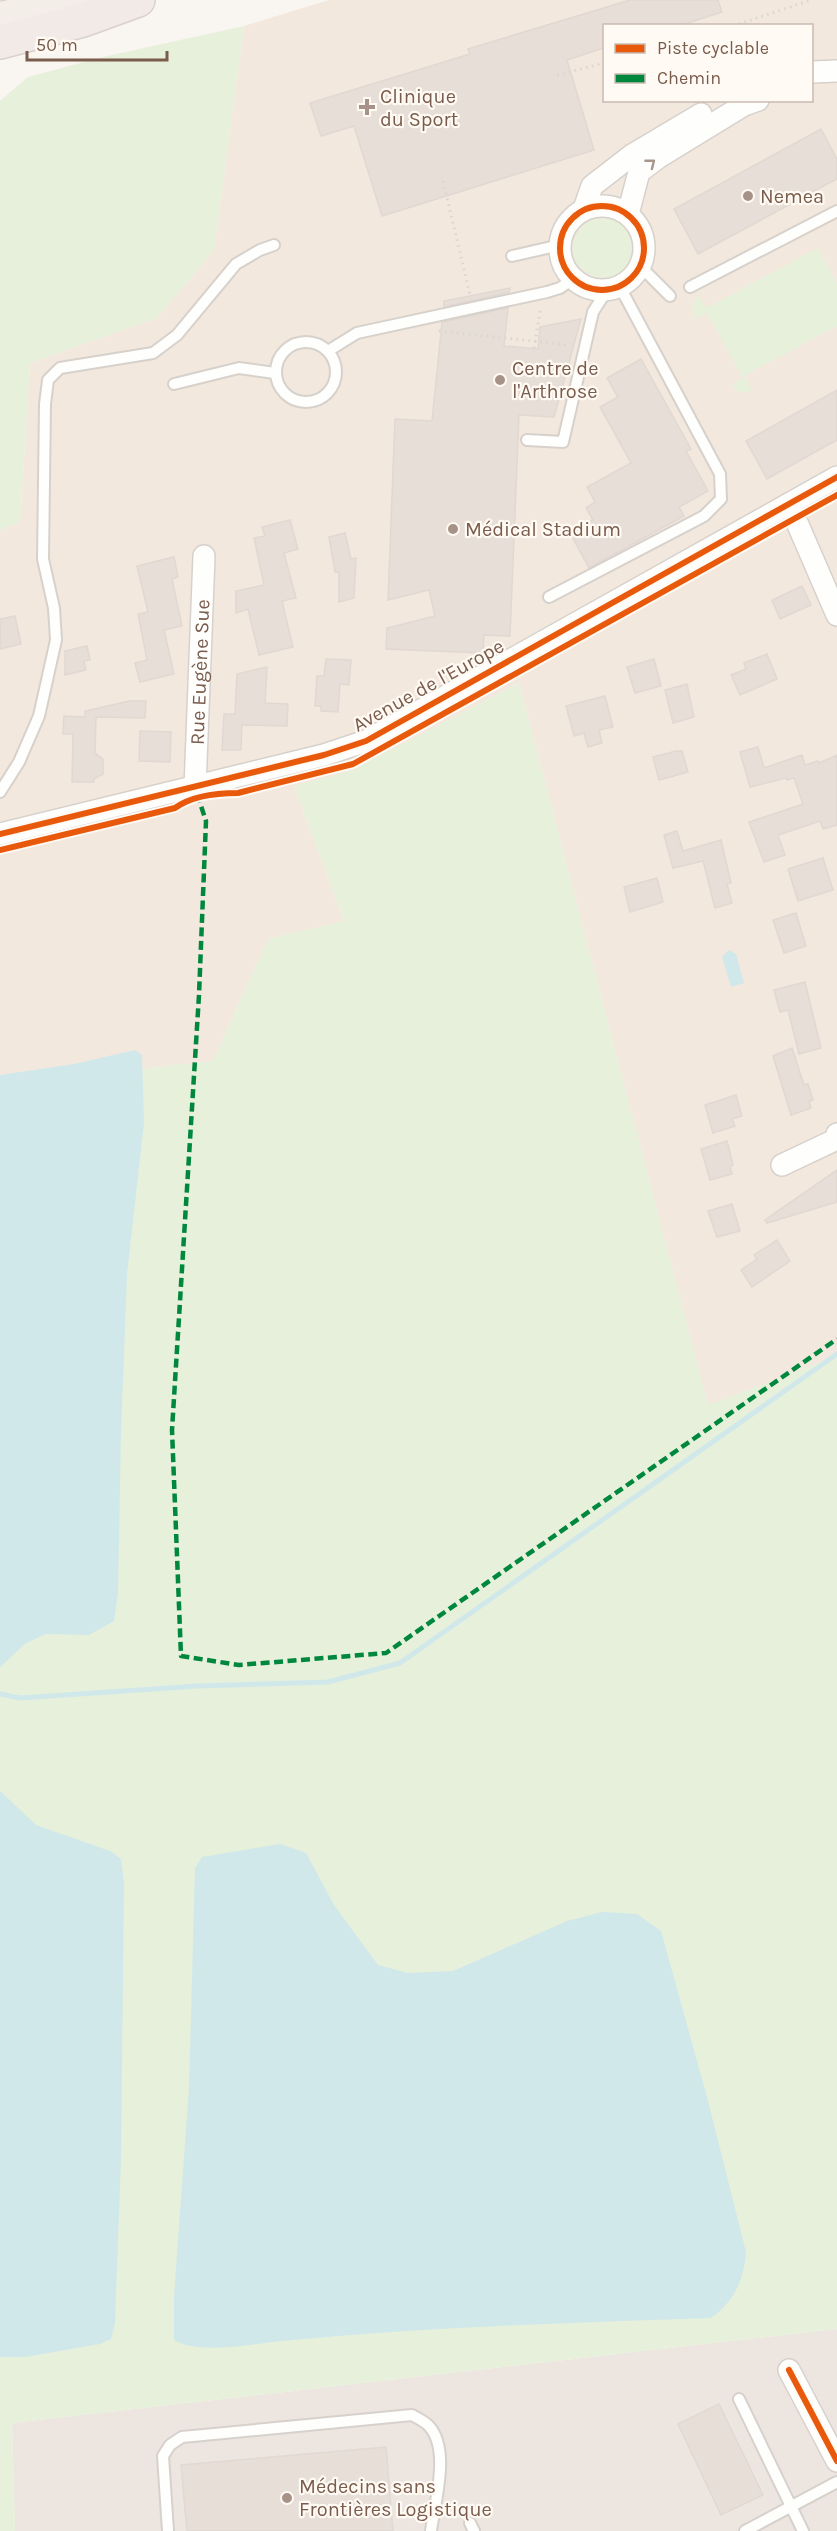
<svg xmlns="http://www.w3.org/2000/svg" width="837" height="2531" font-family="Karla,sans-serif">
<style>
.residential{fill:#f2e8de;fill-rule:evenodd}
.industrial{fill:#ede5e0}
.green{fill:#e7f0db}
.water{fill:#d0e8ea}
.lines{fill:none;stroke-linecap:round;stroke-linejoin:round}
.stream{stroke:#d0e8ea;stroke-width:5}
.building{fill:#e6ded7;stroke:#e2d8d2;stroke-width:1.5}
.service-casing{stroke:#d7d1cb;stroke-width:14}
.minor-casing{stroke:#d7d1cb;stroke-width:24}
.primary-casing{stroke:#dad1cc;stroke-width:36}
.motorway-casing{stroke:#dad1cc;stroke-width:36}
.path{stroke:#dcd5d0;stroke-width:3;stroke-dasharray:1.5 4.5;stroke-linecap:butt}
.service{stroke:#fefefd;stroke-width:10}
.minor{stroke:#fefefd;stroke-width:21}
.primary{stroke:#f3eee8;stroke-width:33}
.motorway{stroke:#f2eae7;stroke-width:33}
.quiet{stroke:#00873e;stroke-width:4.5;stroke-dasharray:9 4.5;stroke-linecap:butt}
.cycleway-casing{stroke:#fffaf3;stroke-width:10}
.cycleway{stroke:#e8590c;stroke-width:6}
.oneway{stroke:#a8958b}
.poi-dot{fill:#a69286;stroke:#fffaf3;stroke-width:2}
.labels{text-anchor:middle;stroke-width:4.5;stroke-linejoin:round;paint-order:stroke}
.poi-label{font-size:20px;fill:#7a5c4d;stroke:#fffaf3;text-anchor:start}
.street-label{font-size:20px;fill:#7a5c4d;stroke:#fffaf3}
</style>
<rect width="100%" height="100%" fill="#f9f5f0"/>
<path class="residential" d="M329,0H837V1356L708,1406L519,683L353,770L294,786L344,921L268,939L213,1061L0,1084V530L20,522L30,363L157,318L214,250L244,26ZM604,26H812V100H604Z"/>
<path class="industrial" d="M837,2329V2531H15L12,2423Z"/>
<g class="green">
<path d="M244,26L214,250L157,318L30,363L20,522L0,530V101L28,77L103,57Z"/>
<circle cx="603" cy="248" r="30"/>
<path d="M818,248L837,284V326L744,376L752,390L746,393L736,391L733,384L743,378L707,313L695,319L692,306L698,295L706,308Z"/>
<path d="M519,683L708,1405L837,1356V2329L12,2423L15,2531H0V1084L213,1061L268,939L344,921L294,786L353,770Z"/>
</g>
<g class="water">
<path d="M729,950L736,954L744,983L731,987L722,957Z"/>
<path d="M135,1050L142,1055L144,1123L127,1274L121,1431L118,1593L114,1621L89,1635L46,1634L26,1643L0,1667V1075L74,1064Z"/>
<path d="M0,1791L36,1825L110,1851L121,1859L124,1883L121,2158L115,2323L111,2339L100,2344L25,2357H0Z"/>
<path d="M280,1844L306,1853L334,1905L378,1965L408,1973L453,1971L567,1921L602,1912L637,1914L661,1931L707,2097L746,2252C744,2280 734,2302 711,2318C568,2323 424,2327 281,2341C253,2344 198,2355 174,2340V2296L189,2088L195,1868L202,1857Z"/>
</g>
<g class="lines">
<path class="stream" d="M0,1694L20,1698L198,1686L328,1682L400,1663L837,1354"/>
</g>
<g class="building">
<path d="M630,0H718L722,12L679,26H604V48L567,60L594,150L382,216L354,126L321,136L310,103L470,54L468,49Z"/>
<path d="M821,129L837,159V179L698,254L674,209Z"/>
<path d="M510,288L509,292L444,307V301Z"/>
<path d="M508,308L504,346L538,349L540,327L581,319L554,417L519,415L510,636L484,635L483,653L386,649L387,628L435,616L429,590L388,600L395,419L432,421L442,322Z"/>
<path d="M641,359L691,449L686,451L708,491L679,507L684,516L589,568L570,533L593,520L586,508L595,502L587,487L631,463L600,407L618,397L607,378Z"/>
<path d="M837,390V440L767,479L746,441Z"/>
<path d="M290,520L298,549L284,553L296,598L282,601L293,647L259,655L248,609L236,613V591L264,585L254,538L265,536L262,527Z"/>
<path d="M345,533L351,559L356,558L354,598L339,602V572H335L329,537Z"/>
<path d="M174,557L178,577L172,579L182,626L164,630L174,674L140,682L135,663L147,660L138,614L148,612L137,566Z"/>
<path d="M802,586L811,605L780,619L772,600Z"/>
<path d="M15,616L21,644L0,649V619Z"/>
<path d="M87,646L90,660L84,661L86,670L65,675V651Z"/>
<path d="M767,654L777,679L740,695L731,675L746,669L744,663Z"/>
<path d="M326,659L351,660L349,685L340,684L338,712L321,711V706H315L317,676H324Z"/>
<path d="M654,659L661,686L635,693L627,667Z"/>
<path d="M267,667L265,703L288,704L287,726L242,725L241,750H222L224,714H235L237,674Z"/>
<path d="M687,684L694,717L673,723L665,690Z"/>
<path d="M605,696L613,727L599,730L602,743L588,747L584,733L574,736L566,706Z"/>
<path d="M129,701H146L145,718L96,717L95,753L103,759V774L94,779V782H72L73,734H63L64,716L85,717V711Z"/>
<path d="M140,731L171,732L170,762L139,761Z"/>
<path d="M758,747L764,768L802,755L805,765L818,761L819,763L837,755V825L823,829L820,821L778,835L785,855L764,862L749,822L803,804L794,778L787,780L786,778L750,787L740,752Z"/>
<path d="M676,751H682L688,772L659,780L653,757Z"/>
<path d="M677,831L683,851L721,840L731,883L727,884L732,903L715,908L703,861L673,868L664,835Z"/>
<path d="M823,858L833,890L798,901L788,869Z"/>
<path d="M657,878L663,902L630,912L624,887Z"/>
<path d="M796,913L806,946L784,953L773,920Z"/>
<path d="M805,982L821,1048L799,1054L788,1010L780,1012L774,990Z"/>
<path d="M792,1048L804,1085L808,1084L813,1100L809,1101L811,1108L791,1115L773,1056Z"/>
<path d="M736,1095L742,1116L732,1119L735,1126L713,1133L705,1105Z"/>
<path d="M727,1141L733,1165L730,1167L732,1174L710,1180L701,1149Z"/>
<path d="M837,1170V1202L767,1223L765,1220Z"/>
<path d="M732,1204L740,1231L717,1237L708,1211Z"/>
<path d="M777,1240L790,1261L752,1287L741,1270L757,1259L754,1255Z"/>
<path d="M719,2404L763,2495L721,2515L678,2424Z"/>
<path d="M386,2447L393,2531H187L181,2465Z"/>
</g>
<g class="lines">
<g class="service-casing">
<g id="service">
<path d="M512,256L560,245"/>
<path d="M641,267L670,296"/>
<path d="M690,287L837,211"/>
<circle cx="306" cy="372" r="30"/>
<path d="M328,351L357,333L547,292L560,288L574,278"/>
<path d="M174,384L239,368L275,373"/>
<path d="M527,440L563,442L593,312L607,290"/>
<path d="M549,597L704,516L721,499L720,474L620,287"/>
<path d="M0,792L19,762L39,716L56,640L54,608L43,559L45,404L48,380L60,368L153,353L177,335L236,264L260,250L274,245"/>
<path d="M739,2399L803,2531"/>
<path d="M470,2523L474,2531"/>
<path d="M168,2531L163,2456L170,2445L182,2437L412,2415C417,2418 424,2421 428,2425C451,2448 435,2501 431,2531"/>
<path d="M745,2531L837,2482"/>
</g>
</g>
<g class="minor-casing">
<g id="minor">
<path d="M812,72L837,71"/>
<circle cx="602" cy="248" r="42"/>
<path d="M584,209L592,186L632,155L701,114"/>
<path d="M628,214L639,172L659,157L744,105L758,100"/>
<path d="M789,504L837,615"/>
<path id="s1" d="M195,788L204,556"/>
<path d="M0,834L324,755L366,741L837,477"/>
<path d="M782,1165L837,1139V1134"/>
<path d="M789,2370L837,2461"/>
</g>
</g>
<g class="primary-casing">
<path id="primary" d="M0,19L75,0"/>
</g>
<g class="motorway-casing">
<path id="motorway" d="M0,42L83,20L138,0"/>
</g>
<g class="path">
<path d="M733,26L811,0"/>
<path d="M557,75L604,63"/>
<path d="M443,181L470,295"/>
<path d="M439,331L570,345"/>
<path d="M534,348L541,307"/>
</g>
<use href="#service" class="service"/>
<use href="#minor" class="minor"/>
<use href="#primary" class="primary"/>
<use href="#motorway" class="motorway"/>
<path class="quiet" d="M197,794L206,821L199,995L172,1430L181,1656L239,1665L386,1653L837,1339"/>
<g class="cycleway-casing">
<g id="cycleway">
<circle cx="602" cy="248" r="42"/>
<path d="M0,834L324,755L366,741L837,477"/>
<path d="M0,850L175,808C193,795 217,793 238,793L353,764L837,495"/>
<path d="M789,2370L837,2461"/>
</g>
</g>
<use href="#cycleway" class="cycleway"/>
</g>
<defs><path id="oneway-chevron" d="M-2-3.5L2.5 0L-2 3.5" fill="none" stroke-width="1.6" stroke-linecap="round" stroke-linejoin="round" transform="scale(1.5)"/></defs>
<use class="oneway" href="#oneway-chevron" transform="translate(651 163) rotate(-38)"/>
<g class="poi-dot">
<path d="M364 98h6v6h6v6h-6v6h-6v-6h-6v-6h6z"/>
<circle cx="748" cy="196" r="6"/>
<circle cx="500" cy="380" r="6"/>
<circle cx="453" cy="529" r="6"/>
<circle cx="287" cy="2498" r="6"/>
</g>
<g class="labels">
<g class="poi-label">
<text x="380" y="103">Clinique<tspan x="380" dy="23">du Sport</tspan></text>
<text x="760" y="203">Nemea</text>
<text x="512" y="375">Centre de<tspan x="512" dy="23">l'Arthrose</tspan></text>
<text x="465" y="536">Médical Stadium</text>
<text x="299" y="2493">Médecins sans<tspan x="299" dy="23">Frontières Logistique</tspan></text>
</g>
<g class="street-label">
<text dy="7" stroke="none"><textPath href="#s1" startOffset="116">Rue Eugène Sue</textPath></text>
<text transform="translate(428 685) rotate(-29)" y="7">Avenue de l'Europe</text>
</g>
</g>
<rect x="603" y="24" width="210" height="78" fill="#fffaf3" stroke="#cabbb1" stroke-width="1.5"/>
<rect x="615" y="44" width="30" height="9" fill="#e8590c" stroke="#cabbb1" stroke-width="1.5"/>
<text x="657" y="54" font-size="18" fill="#7a5c4d">Piste cyclable</text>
<rect x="615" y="74" width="30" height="9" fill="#00873e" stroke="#cabbb1" stroke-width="1.5"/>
<text x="657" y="84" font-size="18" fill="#7a5c4d">Chemin</text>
<path d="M27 51v9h140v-9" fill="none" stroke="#7a5c4d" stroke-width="3"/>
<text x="36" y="51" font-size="18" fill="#7a5c4d" stroke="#fffaf3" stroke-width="4.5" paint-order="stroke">50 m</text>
</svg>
